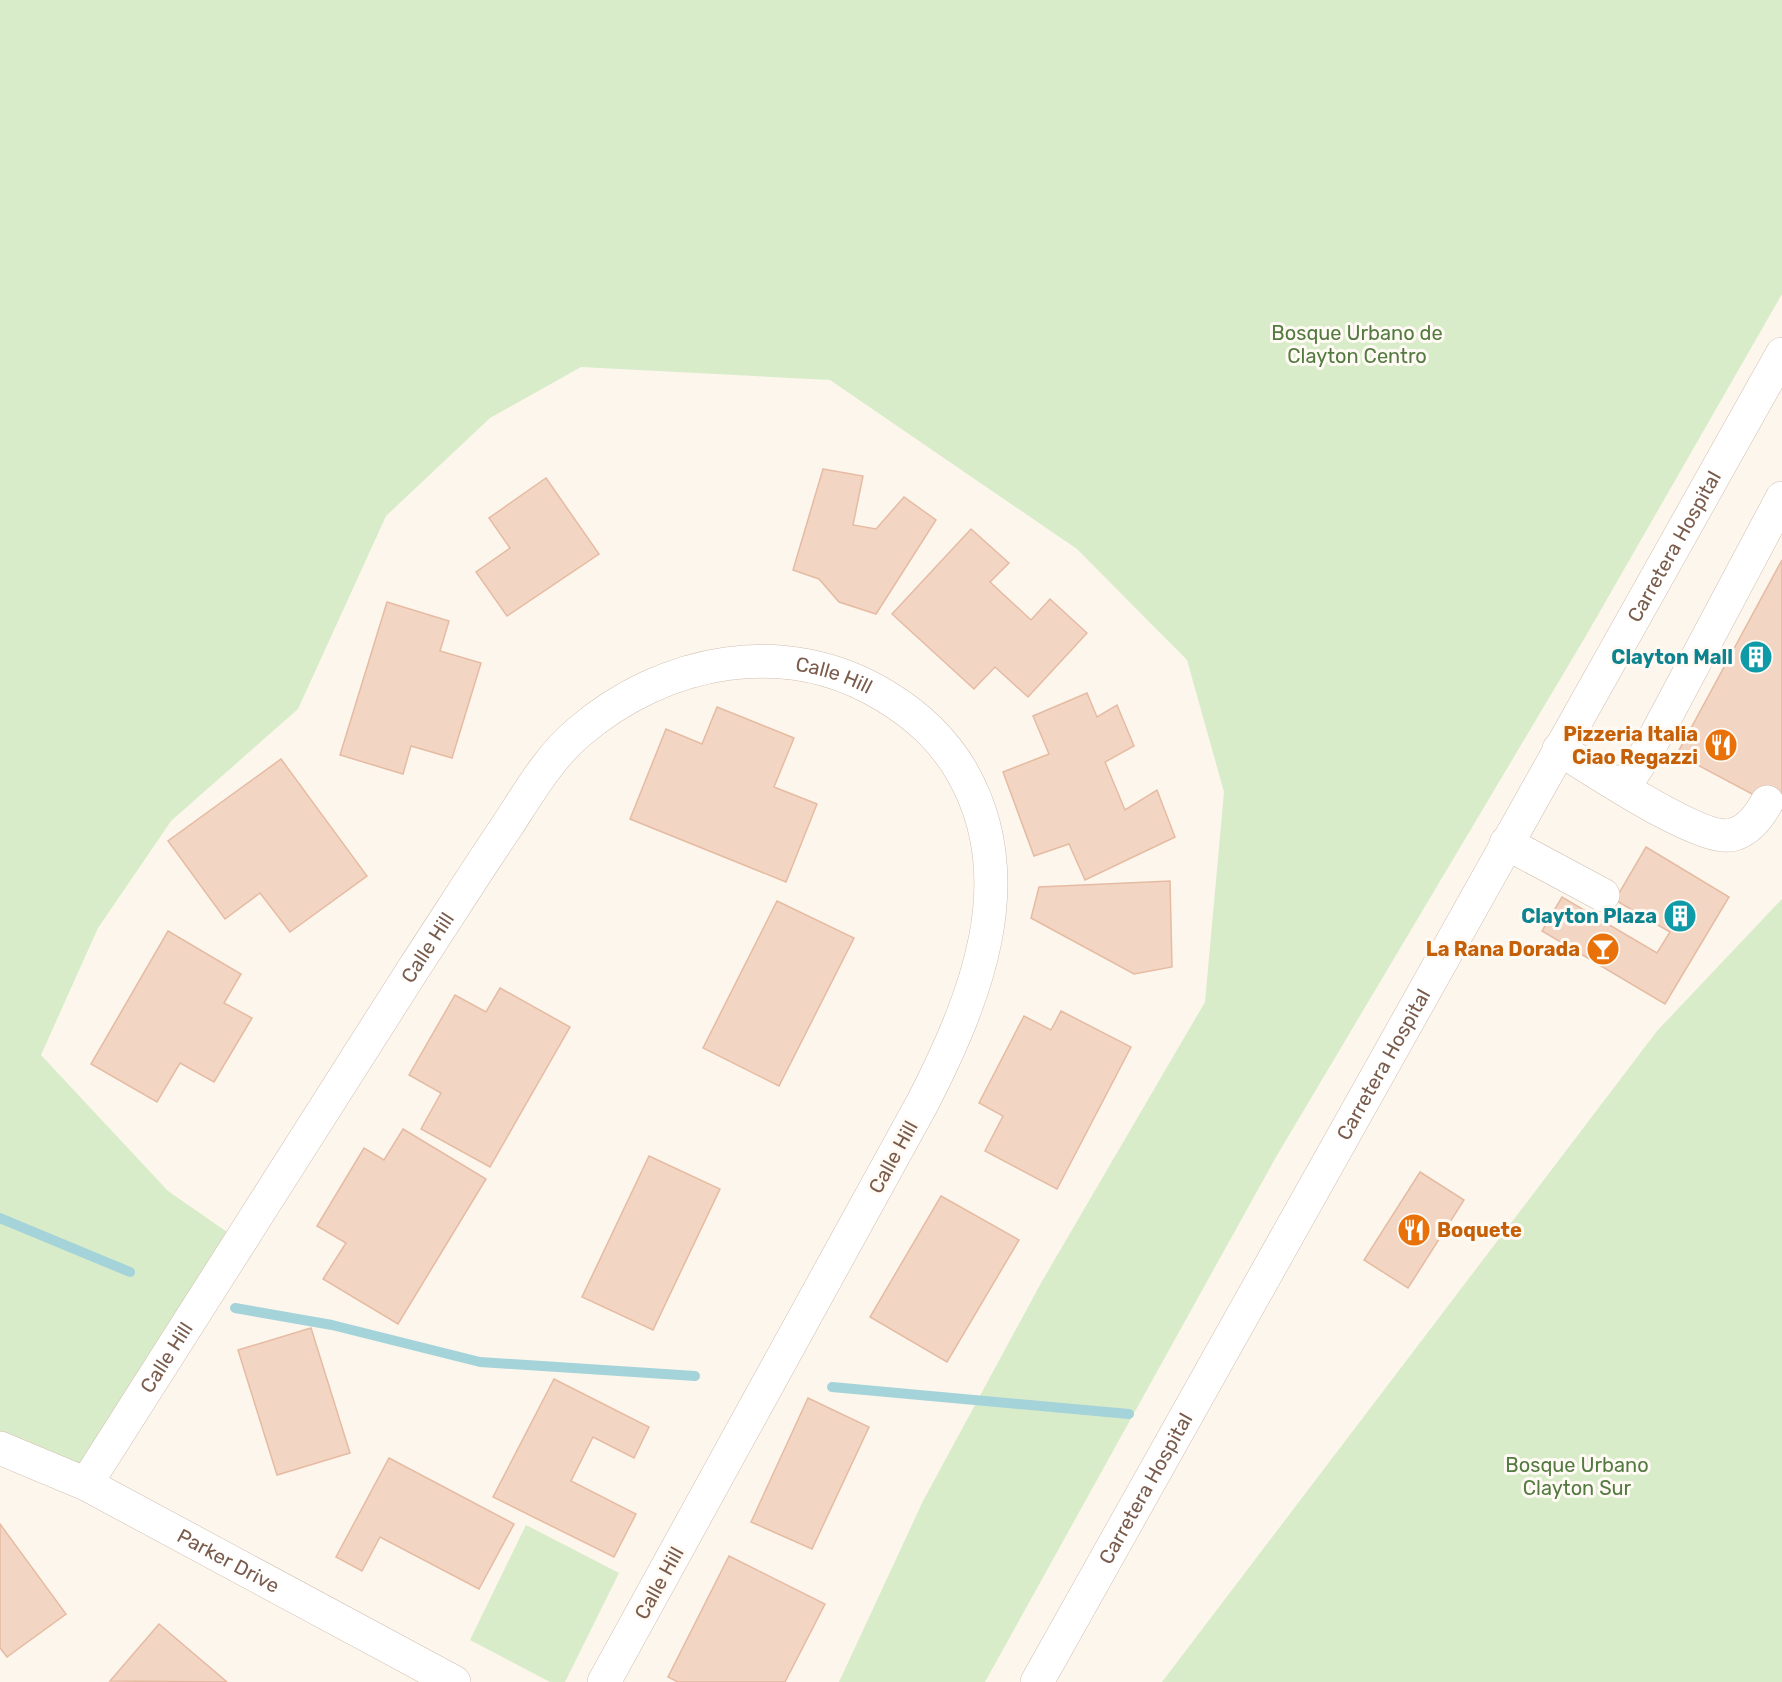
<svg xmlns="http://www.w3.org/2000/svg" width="1782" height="1682" font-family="Rubik,sans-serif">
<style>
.green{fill:#d8ecc9}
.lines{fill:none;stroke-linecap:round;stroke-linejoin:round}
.stream{stroke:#a5d3da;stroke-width:10}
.building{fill:#f3d5c3;stroke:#e6bba3;stroke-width:1.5}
.minor-casing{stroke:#d1beb0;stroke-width:34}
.minor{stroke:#fff;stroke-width:33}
.labels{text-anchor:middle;stroke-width:6;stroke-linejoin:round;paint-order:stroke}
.park-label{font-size:20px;fill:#537a41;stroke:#fffaf3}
.street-label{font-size:20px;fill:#7a5c4d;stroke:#fffaf3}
.culture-label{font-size:20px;font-weight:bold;fill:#0d838f;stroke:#fffaf3;text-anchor:end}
.food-label{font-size:20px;font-weight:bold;fill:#c56008;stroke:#fffaf3;text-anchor:end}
</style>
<rect width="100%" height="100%" fill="#fdf6ec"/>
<g class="green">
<path d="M0,0H1782V294L1587,634L1276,1157L985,1682H839L923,1501L1041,1283L1205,1002L1224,792L1187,660L1077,549L830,380L581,367L490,418L386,516L298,709L171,821L98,928L41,1055L168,1191L240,1241L86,1484L0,1448Z"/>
<path d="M1782,899V1682H1162L1657,1031Z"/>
<path d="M526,1525L619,1573L565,1682H550L470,1640Z"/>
</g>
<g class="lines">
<g class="stream">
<path d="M0,1218L130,1272"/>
<path d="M235,1308L332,1325L480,1362L695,1376"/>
<path d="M832,1387L1129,1414"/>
</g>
</g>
<g class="building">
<path d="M823,469L863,476L853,525L876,529L904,497L936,520L876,614L839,602L819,579L793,570Z"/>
<path d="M546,478L599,554L507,616L476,572L510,548L489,518Z"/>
<path d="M971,529L1009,563L990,582L1031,620L1050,599L1087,633L1028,697L995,667L974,689L892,614Z"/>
<path d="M1782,560V810L1677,754Z"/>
<path d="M387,602L449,621L440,651L481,663L452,758L411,746L403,774L340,755Z"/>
<path d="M1087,693L1097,717L1117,705L1134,746L1105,762L1125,810L1157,790L1175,837L1085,880L1069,844L1034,856L1003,772L1049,754L1033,716Z"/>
<path d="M717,707L794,738L774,787L817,804L786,882L630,819L666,729L702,744Z"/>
<path d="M281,759L367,876L290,932L260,893L225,919L168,841Z"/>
<path d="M1646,847L1729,897L1665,1004L1542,931L1562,897L1657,953L1670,932L1615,900Z"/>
<path d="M1170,881L1172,967L1134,974L1031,918L1039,887Z"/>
<path d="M777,901L854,938L779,1086L703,1048Z"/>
<path d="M168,931L241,974L224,1003L252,1018L214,1082L180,1063L157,1102L91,1064Z"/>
<path d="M500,988L570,1027L490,1167L421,1129L441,1093L409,1075L455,995L486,1012Z"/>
<path d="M1061,1011L1131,1047L1057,1189L985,1151L1003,1116L979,1103L1024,1016L1051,1030Z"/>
<path d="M403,1129L486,1179L398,1324L323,1279L346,1243L317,1226L364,1148L384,1160Z"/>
<path d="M649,1156L720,1189L653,1330L582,1297Z"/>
<path d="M1420,1172L1464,1200L1408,1288L1364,1260Z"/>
<path d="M941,1196L1019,1240L947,1362L870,1317Z"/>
<path d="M311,1328L350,1453L277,1475L238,1350Z"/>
<path d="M554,1379L649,1427L634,1458L593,1437L571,1481L636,1514L614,1557L493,1497Z"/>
<path d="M808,1398L869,1427L812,1549L751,1522Z"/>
<path d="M389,1458L514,1524L479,1589L380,1537L362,1571L336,1557Z"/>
<path d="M0,1524L66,1614L7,1657L0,1648Z"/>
<path d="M729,1556L825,1604L785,1682H678L668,1677Z"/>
<path d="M159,1624L227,1682L110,1681Z"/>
</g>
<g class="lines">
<g class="minor-casing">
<g id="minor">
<path d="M1559,749C1590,767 1704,846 1735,834C1750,829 1760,815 1767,802"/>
<path d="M1624,787L1647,752L1782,498"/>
<path d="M1506,843L1603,895"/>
<path id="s1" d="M0,1448L86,1484L454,1682"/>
<path id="s2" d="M86,1484C195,1312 305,1140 414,968C445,921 475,873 507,826C528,794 549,757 579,732C664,659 786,635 885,696C918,716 943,739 962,772C1024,880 975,1000 923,1102L604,1682"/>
<path id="s3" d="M1037,1682L1782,354"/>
</g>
</g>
<use href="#minor" class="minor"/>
</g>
<defs>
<g id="building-disc" transform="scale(1.725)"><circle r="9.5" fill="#0f9aa8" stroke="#fffaf3"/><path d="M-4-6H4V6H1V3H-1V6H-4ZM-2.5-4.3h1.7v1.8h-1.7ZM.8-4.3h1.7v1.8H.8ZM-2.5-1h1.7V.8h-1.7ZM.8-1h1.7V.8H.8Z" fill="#fff"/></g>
<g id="restaurant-disc" transform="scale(1.725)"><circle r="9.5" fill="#e8710a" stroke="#fffaf3"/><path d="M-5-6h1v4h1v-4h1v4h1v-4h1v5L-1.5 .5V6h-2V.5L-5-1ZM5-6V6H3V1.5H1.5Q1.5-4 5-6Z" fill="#fff"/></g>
<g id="bar-disc" transform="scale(1.725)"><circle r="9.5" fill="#e8710a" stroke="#fffaf3"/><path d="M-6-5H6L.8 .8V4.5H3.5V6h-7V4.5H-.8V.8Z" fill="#fff"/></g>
</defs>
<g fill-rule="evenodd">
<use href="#building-disc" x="1756" y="657"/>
<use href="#restaurant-disc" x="1721" y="745"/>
<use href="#building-disc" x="1680" y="916"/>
<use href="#bar-disc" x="1603" y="949"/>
<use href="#restaurant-disc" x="1414" y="1230"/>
</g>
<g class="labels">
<g class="park-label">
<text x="1357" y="340">Bosque Urbano de<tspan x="1357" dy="23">Clayton Centro</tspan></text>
<text x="1577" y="1472">Bosque Urbano<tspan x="1577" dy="23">Clayton Sur</tspan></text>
</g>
<g class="street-label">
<text dy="7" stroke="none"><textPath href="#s3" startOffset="1302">Carretera Hospital</textPath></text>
<text dy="7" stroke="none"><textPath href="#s2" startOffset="1174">Calle Hill</textPath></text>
<text dy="7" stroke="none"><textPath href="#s2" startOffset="636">Calle Hill</textPath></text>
<text dy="7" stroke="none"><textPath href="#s3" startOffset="708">Carretera Hospital</textPath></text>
<text transform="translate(893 1157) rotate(-61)" y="7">Calle Hill</text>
<text dy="7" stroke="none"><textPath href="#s2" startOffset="150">Calle Hill</textPath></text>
<text dy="7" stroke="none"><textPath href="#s3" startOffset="222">Carretera Hospital</textPath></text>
<text dy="7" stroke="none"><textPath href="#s1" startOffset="255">Parker Drive</textPath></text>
<text transform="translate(659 1583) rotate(-61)" y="7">Calle Hill</text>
</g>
<g class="culture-label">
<text x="1733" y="664">Clayton Mall</text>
<text x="1657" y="923">Clayton Plaza</text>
</g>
<g class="food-label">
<text x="1698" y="741">Pizzeria Italia<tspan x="1698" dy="23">Ciao Regazzi</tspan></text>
<text x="1580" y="956">La Rana Dorada</text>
<text x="1437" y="1237" text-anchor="start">Boquete</text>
</g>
</g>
</svg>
